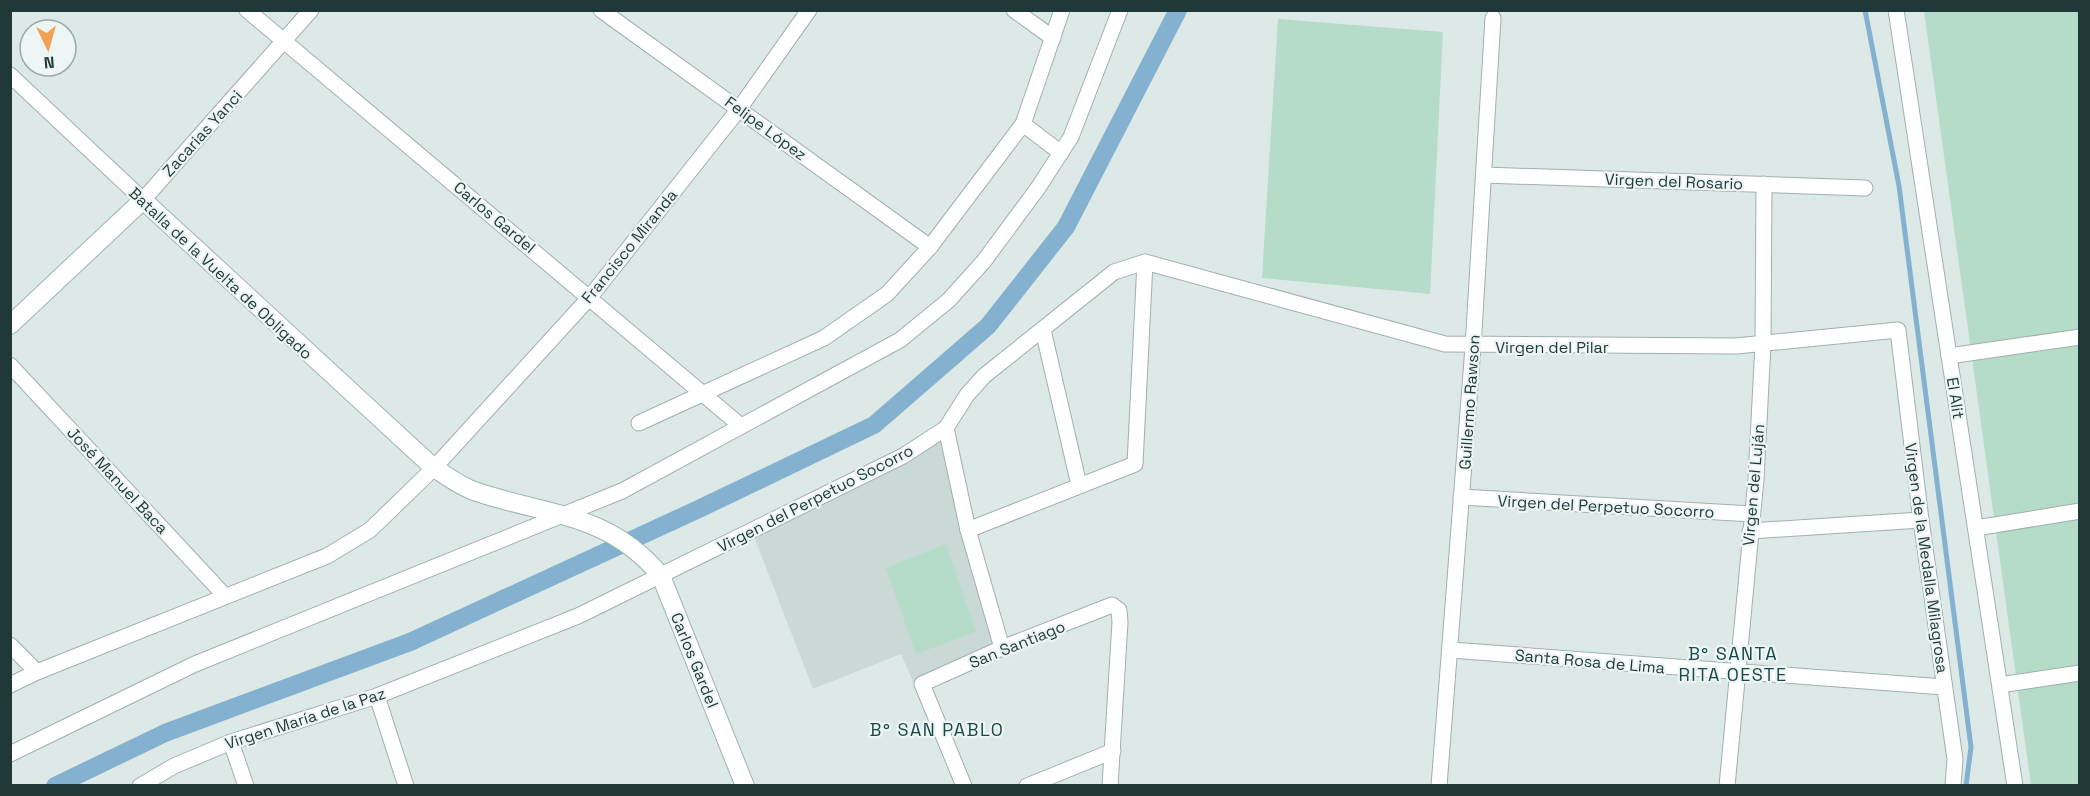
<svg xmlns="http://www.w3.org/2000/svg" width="2090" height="796" font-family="'Space Grotesk',sans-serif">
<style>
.built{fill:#cbd9d6}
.green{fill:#b5dbc9}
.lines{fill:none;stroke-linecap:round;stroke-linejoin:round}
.stream{stroke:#84b1cf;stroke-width:5}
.canal{stroke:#84b1cf;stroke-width:18}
.street-casing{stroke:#a0b0af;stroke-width:17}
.secondary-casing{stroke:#9cb5b2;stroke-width:20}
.street{stroke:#fff;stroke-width:15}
.secondary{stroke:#fff;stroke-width:18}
.labels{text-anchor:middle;stroke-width:4.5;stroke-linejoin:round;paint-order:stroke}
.street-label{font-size:16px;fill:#1f3838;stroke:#edf6f4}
.neighbourhood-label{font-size:18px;letter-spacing:1.5px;fill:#1b494a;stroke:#edf6f4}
</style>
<rect width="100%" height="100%" fill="#dde9e7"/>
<path class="built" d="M940,437L998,646L914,684L901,654L813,689L753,534Z"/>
<g class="green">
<path d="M1924,11H2079V785H2031Z"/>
<path d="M1278,19L1443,32L1430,294L1262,278Z"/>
<path d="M946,544L976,632L916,654L886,568Z"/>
</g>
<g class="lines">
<path class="stream" d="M1865,10L1899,186L1971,747L1966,786"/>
<path class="canal" d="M55,786L165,733L410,642L703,507L874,425L988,326L1066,227L1178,10"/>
<g class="street-casing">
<g id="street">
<path d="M247,10L741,426"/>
<path d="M601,10L930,247"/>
<path d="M1014,10L1053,38"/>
<path d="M1896,10L2015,786"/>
<path d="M10,75L143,200L311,10"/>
<path d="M1023,124L1061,153"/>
<path d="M1484,175L1865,188"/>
<path d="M1043,330L1079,485"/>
<path d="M1949,356L2080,337"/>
<path d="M10,365L225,596"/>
<path d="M639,423L824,338L887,294L930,247L1023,124L1062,10"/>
<path d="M946,428L968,530L1002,648"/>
<path d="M1461,497L1752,514"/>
<path d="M1976,528L2080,511"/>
<path d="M968,530L1135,464L1145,262"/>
<path d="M1750,531L1921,520"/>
<path d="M10,645L37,672"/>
<path d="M1451,650L1944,687"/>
<path d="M10,685L37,672L327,556L370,530L434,468L590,297L739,109L809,10"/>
<path d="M2000,685L2080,673"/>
<path d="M377,696L406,786"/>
<path d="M231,742L246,786"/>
<path d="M10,754L195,664L622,491L900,340L949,300L984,261L1038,188L1071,137L1120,10"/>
<path d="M140,786L174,766L231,742L377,696L578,616L903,456L946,428L967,395L984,376L1114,272L1145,262L1445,344L1736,346L1898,330L1921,520L1955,759L1953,786"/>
<path d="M964,786L922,684L1002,648L1112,605L1119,610L1120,622L1110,786"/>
<path d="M1027,786L1113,751"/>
<path d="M1439,786L1473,347L1493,18"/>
<path d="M1727,786L1756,479L1763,344L1764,184"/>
</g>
</g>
<g class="secondary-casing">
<path id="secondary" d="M10,325L143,200L434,468C447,476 460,486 474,491C547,516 608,512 661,576L745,786"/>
</g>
<use href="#street" class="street"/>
<use href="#secondary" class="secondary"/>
</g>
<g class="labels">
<g class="street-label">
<text transform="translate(766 128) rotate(36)" y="6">Felipe López</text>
<text transform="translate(202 133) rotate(-48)" y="6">Zacarias Yanci</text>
<text transform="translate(1674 181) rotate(2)" y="6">Virgen del Rosario</text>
<text transform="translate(495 217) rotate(40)" y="6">Carlos Gardel</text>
<text transform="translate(629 246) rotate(-51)" y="6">Francisco Miranda</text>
<text transform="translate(221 273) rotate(43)" y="6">Batalla de la Vuelta de Obligado</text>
<text x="1552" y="353">Virgen del Pilar</text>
<text transform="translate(1956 398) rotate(81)" y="6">El Alit</text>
<text transform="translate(1469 402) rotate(-86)" y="6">Guillermo Rawson</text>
<text transform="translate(118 480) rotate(47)" y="6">José Manuel Baca</text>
<text transform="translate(1753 485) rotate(-85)" y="6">Virgen del Luján</text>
<text transform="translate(815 498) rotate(-27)" y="6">Virgen del Perpetuo Socorro</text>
<text transform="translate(1606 506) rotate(3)" y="6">Virgen del Perpetuo Socorro</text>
<text transform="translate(1927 558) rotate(82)" y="6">Virgen de la Medalla Milagrosa</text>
<text transform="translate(1017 644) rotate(-22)" y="6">San Santiago</text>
<text transform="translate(695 660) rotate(68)" y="6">Carlos Gardel</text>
<text transform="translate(1590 661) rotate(5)" y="6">Santa Rosa de Lima</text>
<text transform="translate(305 718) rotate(-18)" y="6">Virgen María de la Paz</text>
</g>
<g class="neighbourhood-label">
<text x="1733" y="660">B° SANTA<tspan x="1733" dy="21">RITA OESTE</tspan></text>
<text x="937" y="736">B° SAN PABLO</text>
</g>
</g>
<rect width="2090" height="796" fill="none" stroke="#1f3838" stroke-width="24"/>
<g transform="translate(48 48) rotate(175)"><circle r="28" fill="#edf6f4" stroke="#9baaa9" stroke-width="1.5"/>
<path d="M0-4.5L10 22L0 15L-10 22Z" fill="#f2a252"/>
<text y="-9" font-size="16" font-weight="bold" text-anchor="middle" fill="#1f3838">N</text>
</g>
</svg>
